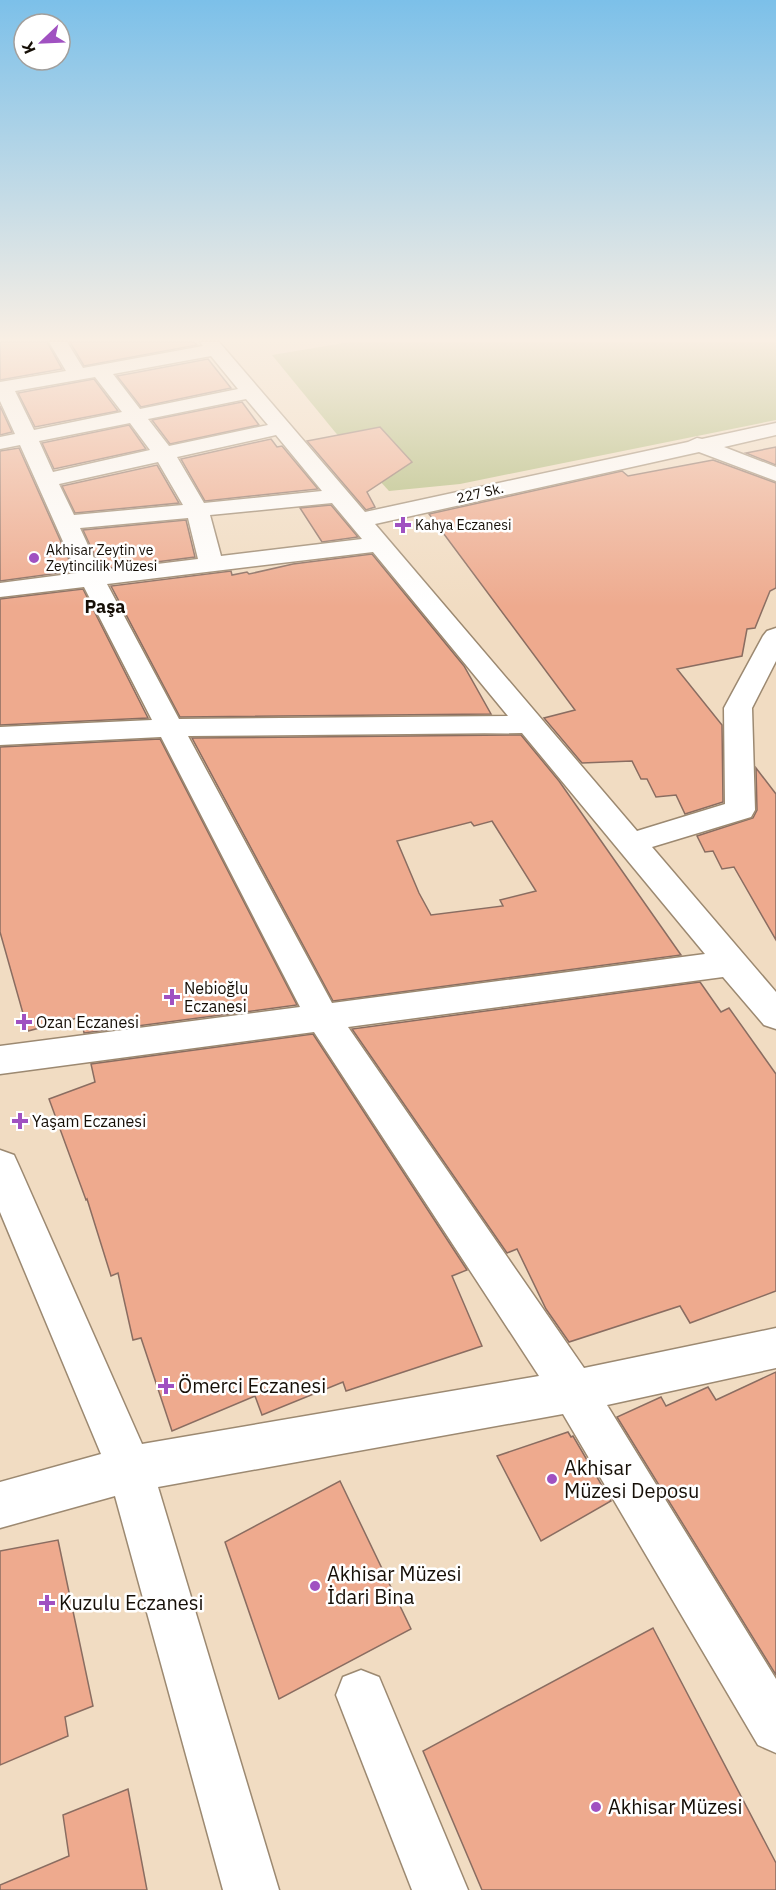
<svg xmlns="http://www.w3.org/2000/svg" width="776" height="1890" font-family="'IBM Plex Sans',sans-serif">
<style>
.green{fill:#adb977}
.building{fill:#eeaa8e;stroke:#8a6d61;stroke-width:1.5;fill-rule:evenodd}
.lines{fill:none;stroke-linecap:round;stroke-linejoin:round}
.minor-casing{stroke:#9c8971;stroke-width:3}
.minor{fill:#fff;fill-rule:evenodd}
.poi-dot{fill:#a051c1;stroke:#fff;stroke-width:2}
.labels{text-anchor:middle;stroke-width:5;stroke-linejoin:round;paint-order:stroke}
.far-street-label{font-size:14px;fill:#160f07;stroke:#fff}
.far-poi-label{font-size:14px;fill:#160f07;stroke:#fff;text-anchor:start}
.poi-label{font-size:16px;fill:#160f07;stroke:#fff;text-anchor:start}
.far-district-label{font-size:18px;font-weight:bold;fill:#160f07;stroke:#fff}
.near-poi-label{font-size:20px;fill:#160f07;stroke:#fff;text-anchor:start}
</style>
<rect width="100%" height="100%" fill="#f1dcc2"/>
<path class="green" d="M350,342H776V420L460,484L389,491L335,432L272,355Z"/>
<g class="building">
<path d="M0,342H47L62,369L0,380Z"/>
<path d="M70,342H194L197,345L84,366Z"/>
<path d="M208,359L231,388L141,407L117,376Z"/>
<path d="M94,379L118,411L35,427L18,393Z"/>
<path d="M242,402L259,425L170,444L152,420Z"/>
<path d="M0,406L12,432L0,435Z"/>
<path d="M129,425L146,449L54,469L42,443Z"/>
<path d="M380,427L412,462L367,492L375,507L366,510L307,441Z"/>
<path d="M271,439L277,447L282,446L318,489L205,501L181,459Z"/>
<path d="M776,447V465L746,453Z"/>
<path d="M19,448L74,571L0,581V451Z"/>
<path d="M713,460L776,483V588L770,591L755,628L747,629L742,656L677,669L722,725L723,802L685,814L676,795L656,797L647,779H641L632,761L582,763L544,718L575,710L429,514L622,471L628,476Z"/>
<path d="M157,465L179,503L75,513L62,486Z"/>
<path d="M331,505L358,537L322,542L300,508Z"/>
<path d="M186,520L195,557L101,569L83,530Z"/>
<path d="M372,554L464,666L491,714L180,717L111,586L231,571L232,575L247,572L249,574L293,564Z"/>
<path d="M83,589L148,718L0,725V599Z"/>
<path d="M521,735L559,781L681,955L333,1001L192,738ZM492,821L536,891L500,900L503,906L431,915L419,893L397,841L471,822L474,826Z"/>
<path d="M160,739L297,1005L84,1033L81,1017L28,1031L0,932V747Z"/>
<path d="M756,768L776,794V940L734,867L722,869L713,851L705,852L697,836L753,818L757,810Z"/>
<path d="M700,982L721,1012L729,1008L776,1074V1291L690,1323L680,1306L569,1342L546,1309L517,1249L507,1253L352,1029Z"/>
<path d="M313,1034L467,1270L452,1276L482,1346L346,1391L343,1382L262,1415L255,1396L172,1431L141,1338L133,1340L118,1273L111,1276L87,1199L86,1200L49,1099L95,1082L91,1064Z"/>
<path d="M776,1372V1675L617,1417L661,1397L666,1406L708,1387L716,1400Z"/>
<path d="M568,1432L571,1437L573,1436L611,1501L541,1541L497,1456Z"/>
<path d="M340,1481L411,1629L279,1699L225,1542Z"/>
<path d="M58,1540L93,1706L65,1717L68,1736L0,1765V1551Z"/>
<path d="M653,1628L776,1863V1890H482L423,1751Z"/>
<path d="M128,1789L147,1890H0V1885L69,1856L63,1815Z"/>
</g>
<g class="lines">
<g class="minor-casing">
<g id="minor">
<path d="M49,342H67L83,368L203,346L200,342H219L365,512L688,442L697,438L702,439L776,423V435L724,447L776,467V481L699,452L375,524L637,831L725,804L724,708L763,636L767,631L776,628V661L752,708L755,810L751,817L652,847L776,992V1029L764,1025L723,977L348,1027L584,1368L776,1328V1368L607,1405L776,1679V1753L758,1745L563,1414L158,1487L279,1890H223L115,1496L0,1528V1482L101,1454L0,1212V1150L14,1155L19,1166L142,1444L539,1376L314,1032L0,1074V1046L300,1007L161,737L0,745V727L152,720L84,587L0,597V583L77,573L20,445L0,449V437L15,434L0,401V382L66,371ZM211,356L238,389L140,409L113,374ZM95,377L122,412L34,430L15,391ZM246,399L268,425L169,446L148,419ZM130,423L150,450L53,472L39,441ZM276,435L322,491L204,503L177,457ZM158,462L183,505L74,515L59,484ZM332,503L362,539L221,556L210,515ZM188,518L198,559L100,571L80,528ZM373,552L508,716L179,719L107,584ZM522,733L705,954L332,1003L188,736Z"/>
<path d="M361,1670L379,1677L468,1890H412L336,1695L343,1677Z"/>
</g>
</g>
<use href="#minor" class="minor"/>
</g>
<linearGradient id="sky" x2="0" y2="1"><stop stop-color="#7cc0e9"/><stop offset="0.56" stop-color="#f9efe4"/><stop offset="1" stop-color="#f9efe4" stop-opacity="0"/></linearGradient>
<rect width="776" height="607" fill="url(#sky)"/>
<g class="poi-dot">
<path d="M400 516h6v6h6v6h-6v6h-6v-6h-6v-6h6z"/>
<circle cx="34" cy="558" r="6"/>
<path d="M169 988h6v6h6v6h-6v6h-6v-6h-6v-6h6z"/>
<path d="M21 1013h6v6h6v6h-6v6h-6v-6h-6v-6h6z"/>
<path d="M17 1112h6v6h6v6h-6v6h-6v-6h-6v-6h6z"/>
<path d="M163 1377h6v6h6v6h-6v6h-6v-6h-6v-6h6z"/>
<circle cx="552" cy="1479" r="6"/>
<circle cx="315" cy="1586" r="6"/>
<path d="M44 1594h6v6h6v6h-6v6h-6v-6h-6v-6h6z"/>
<circle cx="596" cy="1807" r="6"/>
</g>
<g class="labels">
<g class="far-street-label">
<text transform="translate(480 493) rotate(-13)" y="5">227 Sk.</text>
</g>
<g class="far-poi-label">
<text x="415" y="530">Kahya Eczanesi</text>
<text x="46" y="555">Akhisar Zeytin ve<tspan x="46" dy="16">Zeytincilik Müzesi</tspan></text>
</g>
<g class="poi-label">
<text x="184" y="994">Nebioğlu<tspan x="184" dy="18">Eczanesi</tspan></text>
<text x="36" y="1028">Ozan Eczanesi</text>
<text x="32" y="1127">Yaşam Eczanesi</text>
</g>
<g class="far-district-label">
<text x="105" y="613">Paşa</text>
</g>
<g class="near-poi-label">
<text x="178" y="1393">Ömerci Eczanesi</text>
<text x="564" y="1475">Akhisar<tspan x="564" dy="23">Müzesi Deposu</tspan></text>
<text x="327" y="1581">Akhisar Müzesi<tspan x="327" dy="23">İdari Bina</tspan></text>
<text x="59" y="1610">Kuzulu Eczanesi</text>
<text x="608" y="1814">Akhisar Müzesi</text>
</g>
</g>
<g transform="translate(42 42) rotate(247)"><circle r="28" fill="#ffffff" stroke="#a29f9c" stroke-width="1.5"/>
<path d="M0-4.5L10 22L0 15L-10 22Z" fill="#a051c1"/>
<text y="-9" font-size="16" font-weight="bold" text-anchor="middle" fill="#160f07">K</text>
</g>
</svg>
